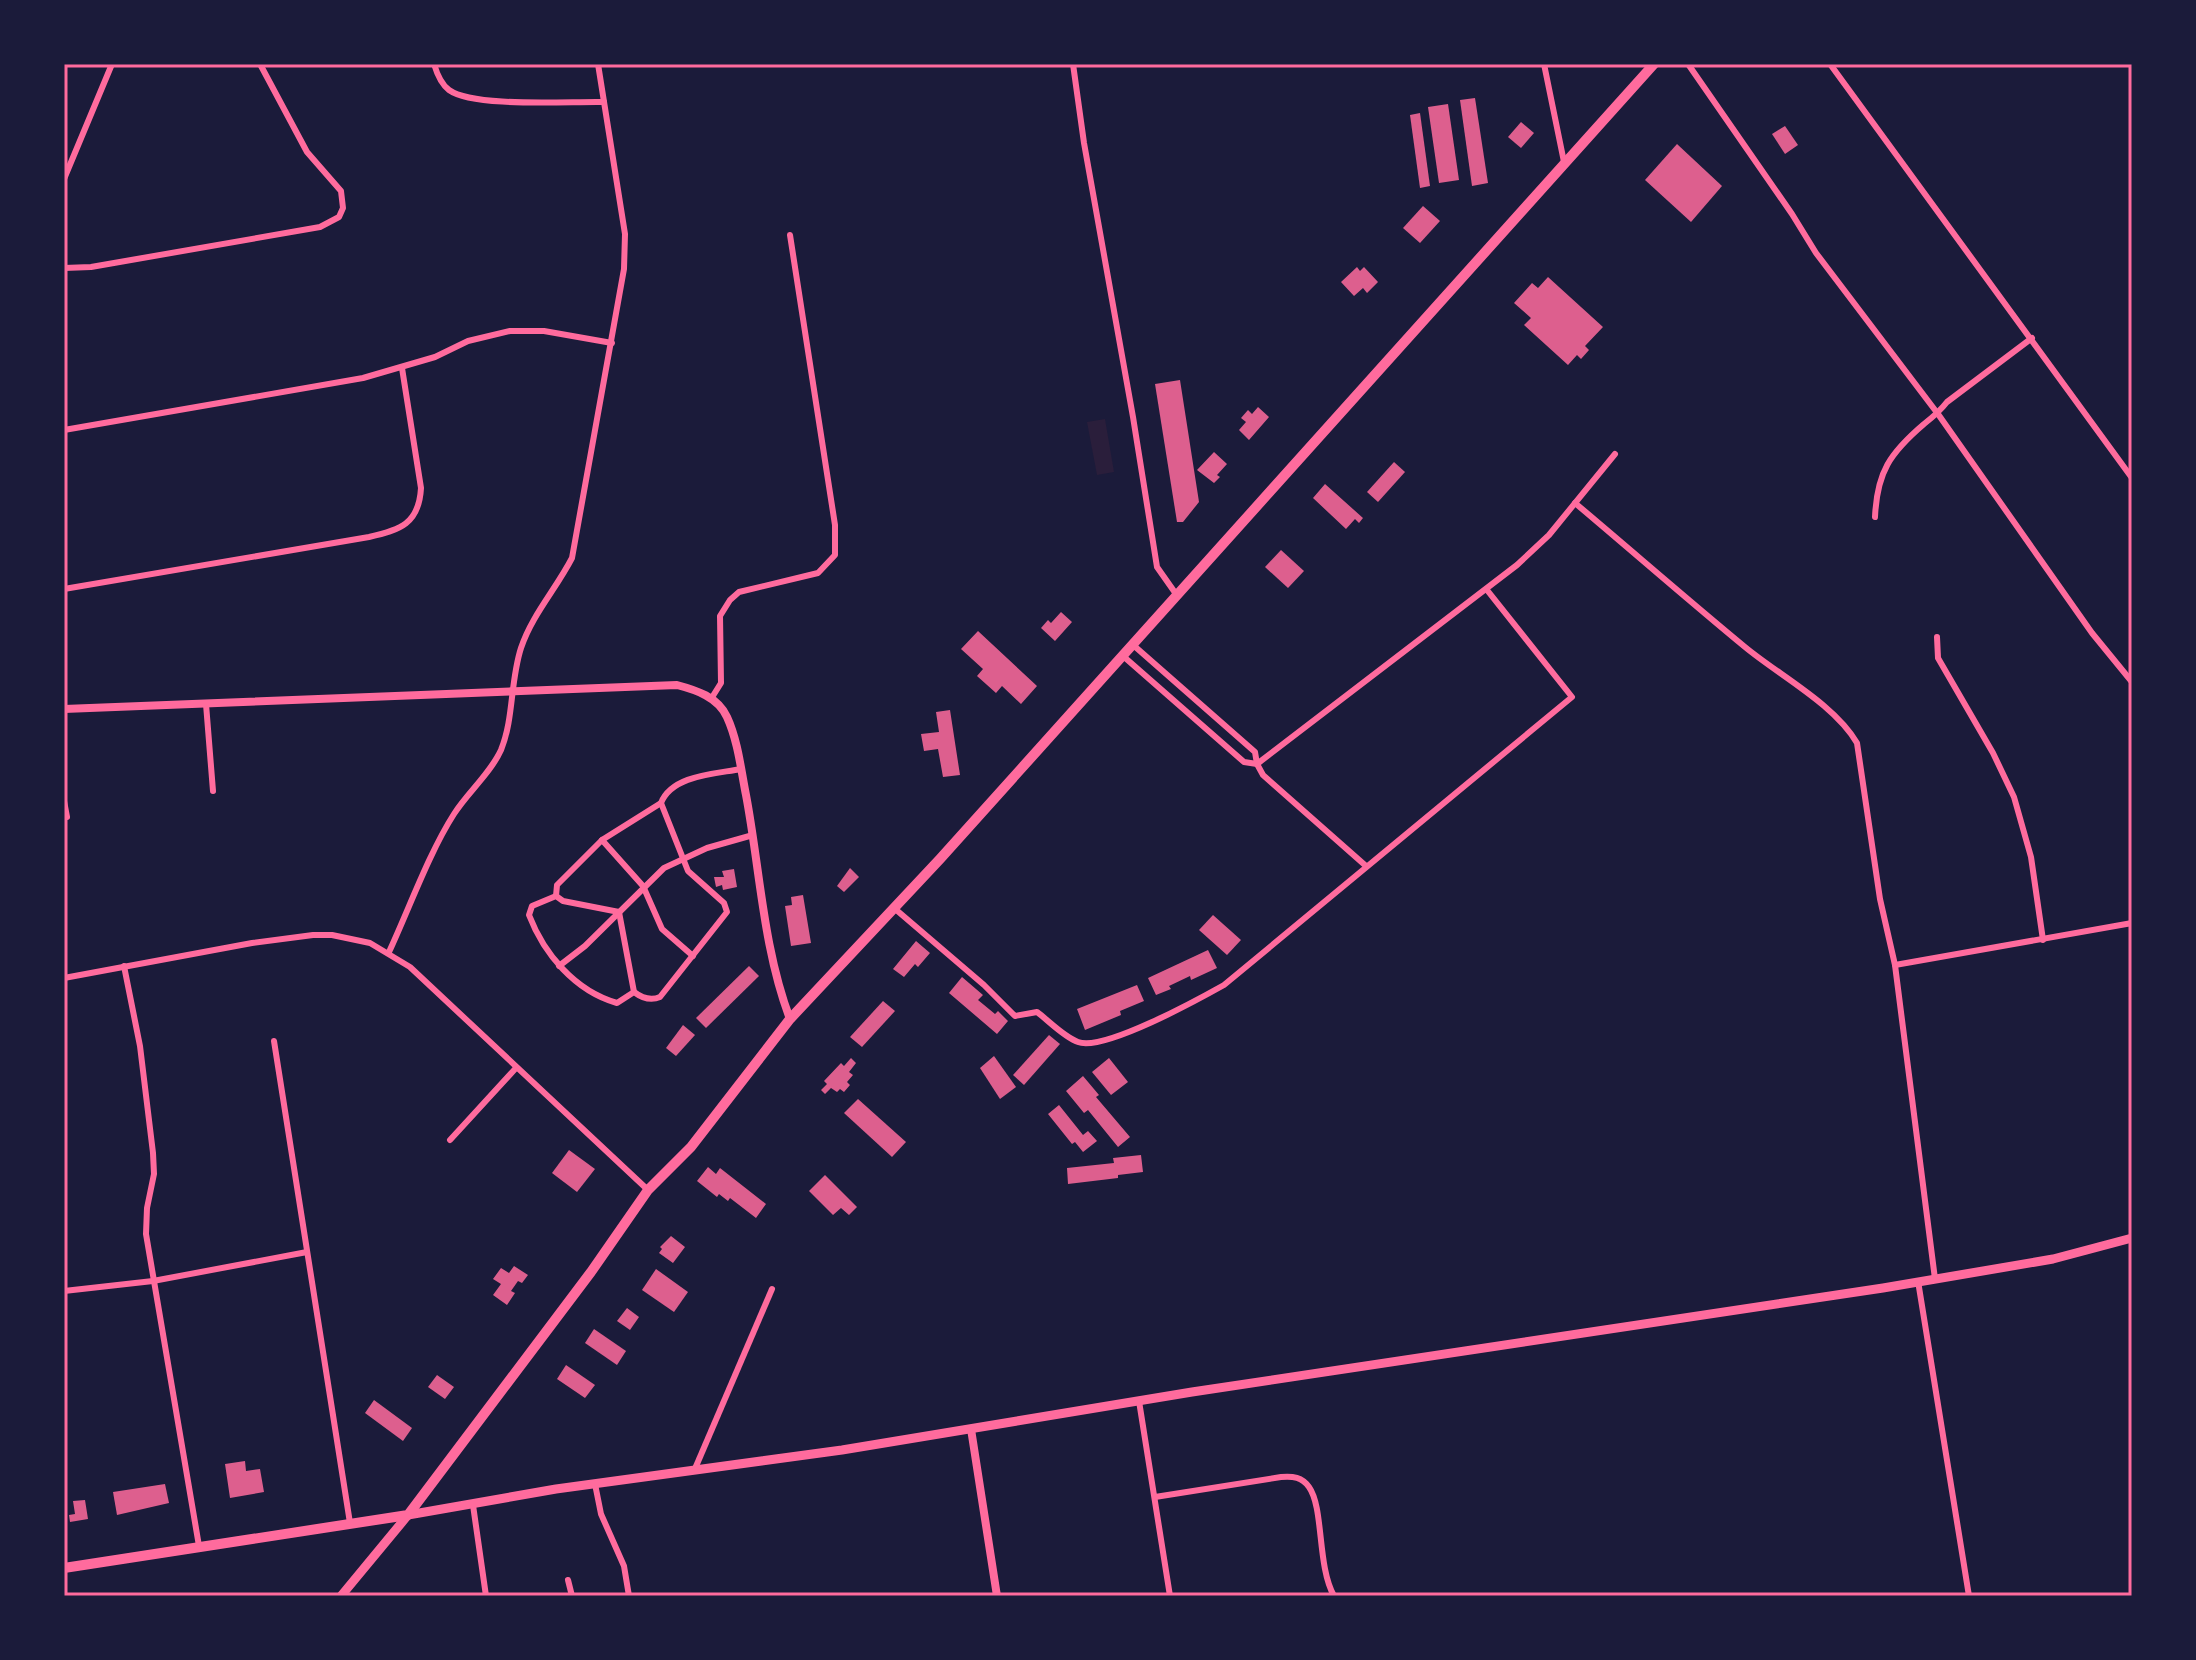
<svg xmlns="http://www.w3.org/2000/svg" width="2196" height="1660" font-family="Raleway,sans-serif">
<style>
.green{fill:#2a1e3b}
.building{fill:#dd5f8e}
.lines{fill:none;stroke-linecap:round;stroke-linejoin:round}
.minor{stroke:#ff6b9d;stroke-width:6}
.tertiary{stroke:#ff6b9d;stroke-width:8}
.secondary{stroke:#ff6b9d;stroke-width:9}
.primary{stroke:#ff6b9d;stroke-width:10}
.neatline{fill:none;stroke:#ff6b9d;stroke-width:3}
</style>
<rect width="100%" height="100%" fill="#1b1b3a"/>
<path class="green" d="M1105,419L1114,472L1097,475L1087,422Z"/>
<g class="building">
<path d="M1475,98L1488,183L1472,186L1460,100Z"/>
<path d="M1448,104L1459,180L1439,183L1428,107Z"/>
<path d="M1420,113L1430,186L1420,188L1410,115Z"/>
<path d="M1521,122L1534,133L1521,148L1508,137Z"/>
<path d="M1785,126L1798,145L1785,154L1772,134Z"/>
<path d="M1677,144L1722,186L1691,222L1645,180Z"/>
<path d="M1423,206L1440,221L1420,243L1403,228Z"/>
<path d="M1357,267L1360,271L1364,267L1378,282L1367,293L1363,288L1354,296L1341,282Z"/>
<path d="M1548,277L1603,327L1585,346L1589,350L1581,359L1577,355L1568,365L1524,325L1531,318L1514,303L1532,283L1538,288Z"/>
<path d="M1180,380L1199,502L1183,522H1177L1155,384Z"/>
<path d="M1258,407L1269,417L1249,440L1239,430L1246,422L1241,418L1248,410L1252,414Z"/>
<path d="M1214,452L1227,464L1217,475L1220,477L1214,483L1197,470Z"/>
<path d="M1394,462L1405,472L1378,502L1367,492Z"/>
<path d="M1325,484L1363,518L1359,523L1355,519L1346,529L1313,498Z"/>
<path d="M1281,550L1304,571L1288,588L1265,567Z"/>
<path d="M1061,612L1072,622L1055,641L1041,628L1048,620L1051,623Z"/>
<path d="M978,631L1037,686L1021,704L1002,686L996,693L977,676L983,669L961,649Z"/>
<path d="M950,710L960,775L943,777L938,749L924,751L921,734L939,732L936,712Z"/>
<path d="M850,868L859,877L844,892L837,886Z"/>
<path d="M734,869L737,887L723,890L722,885L716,887L714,877H724L722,871Z"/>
<path d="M803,895L811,943L791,946L785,906L792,905L791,897Z"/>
<path d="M1213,915L1241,940L1227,955L1199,930Z"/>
<path d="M916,941L930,953L918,967L915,964L904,977L893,969Z"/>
<path d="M1208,950L1217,968L1191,980L1190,976L1169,986L1171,989L1156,995L1148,978Z"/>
<path d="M749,966L759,976L706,1028L696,1018Z"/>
<path d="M962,977L983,995L978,1000L995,1014L998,1011L1008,1021L997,1034L949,993Z"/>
<path d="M1137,985L1144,1001L1120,1011L1121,1015L1085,1030L1077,1009Z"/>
<path d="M883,1001L895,1011L862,1047L850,1037Z"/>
<path d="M683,1025L695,1035L676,1056L666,1048Z"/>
<path d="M1049,1035L1060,1044L1024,1085L1013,1075Z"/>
<path d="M994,1056L1016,1087L1000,1099L980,1068Z"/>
<path d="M851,1058L856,1063L849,1072L853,1075L847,1082L850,1085L844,1092L840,1089L837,1092L831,1088L825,1094L821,1090L827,1084L824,1081L841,1063L844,1066Z"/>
<path d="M1109,1058L1128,1082L1111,1095L1092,1072Z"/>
<path d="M1083,1076L1099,1095L1096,1097L1130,1137L1118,1147L1088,1110L1084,1113L1066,1091Z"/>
<path d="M858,1099L906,1142L892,1157L844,1113Z"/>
<path d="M1059,1105L1083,1135L1088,1131L1097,1141L1083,1152L1075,1142L1072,1144L1048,1114Z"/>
<path d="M569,1150L595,1169L577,1192L552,1173Z"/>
<path d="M1141,1155L1143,1172L1118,1175V1178L1068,1184L1067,1168L1114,1163L1113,1158Z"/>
<path d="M708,1167L716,1174L720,1168L766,1204L756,1218L730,1198L728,1201L719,1194L717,1197L697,1181Z"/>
<path d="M825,1175L857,1207L849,1215L841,1208L833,1215L809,1191Z"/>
<path d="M671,1236L685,1247L673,1263L659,1253L662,1249L660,1247Z"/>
<path d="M514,1266L528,1275L522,1283L518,1281L511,1291L515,1293L507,1305L493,1295L501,1284L493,1279L501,1268L509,1273Z"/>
<path d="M656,1269L688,1292L674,1312L642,1290Z"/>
<path d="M627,1308L639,1317L630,1330L617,1321Z"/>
<path d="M594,1329L626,1351L617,1365L585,1343Z"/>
<path d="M566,1365L595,1385L585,1398L557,1379Z"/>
<path d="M437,1375L454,1387L445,1399L428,1387Z"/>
<path d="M374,1400L412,1428L403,1441L365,1413Z"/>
<path d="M245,1461L246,1471L260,1469L264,1492L230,1498L225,1464Z"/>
<path d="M165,1484L169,1503L117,1515L113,1492Z"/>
<path d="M85,1500L88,1519L70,1522L69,1515L75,1514L73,1501Z"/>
</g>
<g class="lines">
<g class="minor">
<path d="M434,64C437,74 441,84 449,90C474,108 570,101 604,102"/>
<path d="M1073,64L1084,143L1133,417L1157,567L1176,594"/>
<path d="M1544,64L1564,162"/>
<path d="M1688,64L1792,214L1816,253L1938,414L2092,633L2132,682"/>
<path d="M1830,64L2132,478"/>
<path d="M64,179L112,64"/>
<path d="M64,268L91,267L320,227L339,217L343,208L341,191L307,152L260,64"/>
<path d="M64,430L363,378L435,357L468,341L510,331H544L612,343"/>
<path d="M1575,503C1632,551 1688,600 1745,647C1780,676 1834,704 1857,743L1880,899L1895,965L1935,1279"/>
<path d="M1875,517C1877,472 1890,453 1924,424C1933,417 1940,411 1947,402L2032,338"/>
<path d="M64,589L369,537C400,530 419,524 421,488L402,368"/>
<path d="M1937,637L1938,658L1993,753L2014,797L2031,857L2043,940"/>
<path d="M1132,644L1255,752L1257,764L1263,775L1366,866"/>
<path d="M1123,656L1244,762L1257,764"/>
<path d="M711,699L721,683L720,616L730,600L739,592L818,573L835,555V525L790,235"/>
<path d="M206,704L213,791"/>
<path d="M1257,764L1517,565L1549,535L1615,454"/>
<path d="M64,801L67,817"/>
<path d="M661,803L602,840L643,886L662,929L693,956"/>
<path d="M556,896L557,885L602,840"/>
<path d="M894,908L984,985L1015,1016L1037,1012C1049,1021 1064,1037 1078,1042C1103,1052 1199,999 1224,985L1572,697L1487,590"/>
<path d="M619,912L563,901L556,896L532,906L529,915C544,954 575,991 617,1003L634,992C642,998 651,1001 660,997L727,912L724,903L688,871L661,803C672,775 715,774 741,769"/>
<path d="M619,912L634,992"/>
<path d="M389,952C409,909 429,853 454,814C468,792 490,774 501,750C514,718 510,682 521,648C532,615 556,589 572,558L624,269L625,234L598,64"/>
<path d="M1895,965L2132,923"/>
<path d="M124,966L140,1046L153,1153L154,1174L147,1208L146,1234L199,1546"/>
<path d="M559,966L585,946L664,868L707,848L753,835"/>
<path d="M64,978L252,943L313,935H332L370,943L410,967L648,1190"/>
<path d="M274,1041L350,1523"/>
<path d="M450,1140L516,1068"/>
<path d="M1918,1281L1969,1596"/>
<path d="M64,1291L153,1281L307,1252"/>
<path d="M1139,1401L1170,1596"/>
<path d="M694,1471L772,1289"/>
<path d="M595,1484L601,1514L624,1566L629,1596"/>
<path d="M1155,1497L1281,1477C1293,1476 1302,1477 1309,1487C1324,1508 1317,1566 1334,1596"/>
<path d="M473,1505L486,1596"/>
<path d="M568,1580L572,1596"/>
</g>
<g class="tertiary">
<path d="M64,709L677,685C696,690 718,697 727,717C738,741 741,770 746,795C760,869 763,948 790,1019"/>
<path d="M971,1429L997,1596"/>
</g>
<path class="secondary" d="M341,1596L408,1515L556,1489L842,1450L1192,1392L1883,1288L2053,1259L2132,1238"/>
<path class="primary" d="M64,1568L408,1515L591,1272L648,1190L691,1147L790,1019L940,859L1654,64"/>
</g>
<rect width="2196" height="1660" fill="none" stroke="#1b1b3a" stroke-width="132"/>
<rect x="66" y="66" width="2064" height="1528" class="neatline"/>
</svg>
